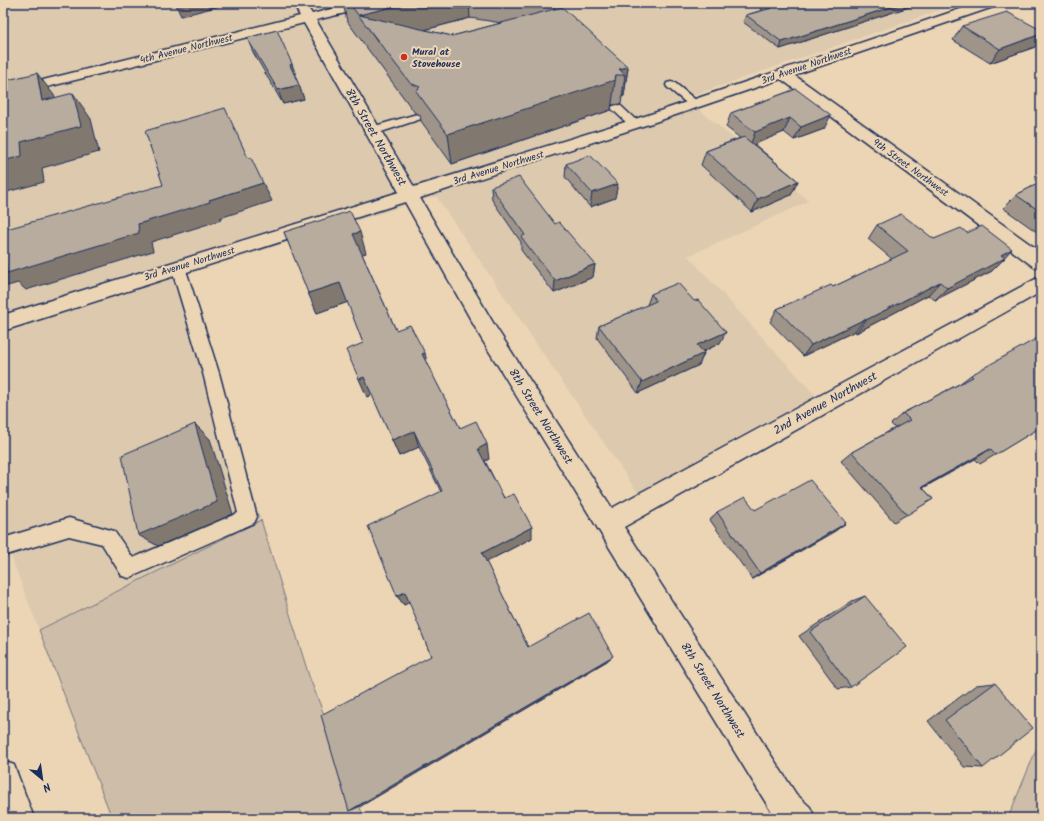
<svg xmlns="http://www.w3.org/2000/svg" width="1044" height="821" font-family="Kalam,sans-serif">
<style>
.built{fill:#dcc9ae}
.green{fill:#cebda8;stroke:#747683}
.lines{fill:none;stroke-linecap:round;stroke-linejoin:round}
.service-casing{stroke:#1b2f5e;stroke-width:3}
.minor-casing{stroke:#1b2f5e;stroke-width:3}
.tertiary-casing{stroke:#1b2f5e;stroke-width:3}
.service{fill:#ecd5b4;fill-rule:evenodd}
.minor{fill:#ecd5b4;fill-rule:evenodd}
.tertiary{fill:#ecd5b4;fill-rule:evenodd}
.wall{fill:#9e9489;stroke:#1b2f5e;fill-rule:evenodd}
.shaded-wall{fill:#81786f;stroke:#1b2f5e}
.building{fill:#b8ac9f;stroke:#1b2f5e}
.poi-dot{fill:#c8321e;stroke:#ecd5b4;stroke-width:1.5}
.labels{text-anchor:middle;stroke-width:4;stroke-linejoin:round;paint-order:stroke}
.far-street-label{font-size:10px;fill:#1b2f5e;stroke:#ecd5b4}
.far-poi-label{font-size:10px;font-weight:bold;fill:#1b2f5e;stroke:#ecd5b4;text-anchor:start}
.street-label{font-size:12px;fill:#1b2f5e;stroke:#ecd5b4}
</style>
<rect width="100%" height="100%" fill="#ecd5b4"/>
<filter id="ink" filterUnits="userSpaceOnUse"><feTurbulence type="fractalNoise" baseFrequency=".025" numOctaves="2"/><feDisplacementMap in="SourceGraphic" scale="8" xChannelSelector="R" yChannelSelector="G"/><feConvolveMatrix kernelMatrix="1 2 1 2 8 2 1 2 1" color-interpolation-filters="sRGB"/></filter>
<g filter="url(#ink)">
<path class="built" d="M3,3H960L685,98L809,201L688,256L816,396L638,493L436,196L185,275L261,520L39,630L3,535Z"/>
<g class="green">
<path d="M261,520L309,676L364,818H112L39,630Z"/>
<path d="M1041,738V818H1008Z"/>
</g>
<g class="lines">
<g class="service-casing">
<g id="service">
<path d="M671,82L675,83L698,102L699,104L698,106H690L667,87L666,85L667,83Z"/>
<path d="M617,105L621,106L638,122L640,124L638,126H630L613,110L611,108L613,106Z"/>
<path d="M417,114L423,117L421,119L372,135L366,131L368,128Z"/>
<path d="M178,262L183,263L185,267L219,373L257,517L254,523L129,578L122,576L102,544L69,536L3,556V538L69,518L114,531L133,558L238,513L203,373L171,267L173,263Z"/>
</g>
</g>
<g class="minor-casing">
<path id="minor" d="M293,3H305L312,14L354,3H376L375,6L316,20L414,187L648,115L978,3H997L996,6L794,75L1041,252V269L1034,267L781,79L658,121L420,198L495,326L612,508L1041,276V292L624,527L796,794L810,807L815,818H776L774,816L481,338L405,202L3,331V315L399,192L304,23L3,98V90L300,16Z"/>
</g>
<g class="tertiary-casing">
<path id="tertiary" d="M3,761L14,765L34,818H3Z"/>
</g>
<use href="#service" class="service"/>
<use href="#minor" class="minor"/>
<use href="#tertiary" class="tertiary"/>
</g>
<g class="wall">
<path d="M343,3H555V9L628,67L624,96L622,97L621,104L612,105L611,110L452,164L421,121L420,115L415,113L347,21ZM470,18L502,23L452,36L424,30Z"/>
<path d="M753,3H921L780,49L743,22L746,15L763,10Z"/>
<path d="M962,26L1035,47L990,63L953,40Z"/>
<path d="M247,38L297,78H296L304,99L283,104L253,52Z"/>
<path d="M796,89L824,129L794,140L784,132L754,144L798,181L791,195L752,212L701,165L706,151L740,138L726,127L731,113Z"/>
<path d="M566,164L615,198L590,207L565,177Z"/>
<path d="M1041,182V235L1003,208L1016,195Z"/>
<path d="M491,187L555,224L595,264L593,277L554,293L521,250V242L492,200Z"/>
<path d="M877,225L934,239L967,233L1005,258L992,271L935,300L928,295L856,333L855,331L803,356L770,322L777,309L833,287L892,259L868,239Z"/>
<path d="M284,232L366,253L362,254L396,330L428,367L460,428L489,459L485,461L504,498L532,538L486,562L528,647L607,661L361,806L431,656L410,602L404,605L397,596L441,492L419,447L399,456L372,394L367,397L363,343L348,302L317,313Z"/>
<path d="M651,294L720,343L703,352L704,353L699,365L638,393L597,338L599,326L647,305Z"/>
<path d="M971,375L1041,427L980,464L975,459L923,488L933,499L894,522L841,461L852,452L895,428L891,424L903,413L959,384Z"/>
<path d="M755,510L846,523L835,531L752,579L710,520L717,512Z"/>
<path d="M865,596L851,687L838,689L799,636L852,601Z"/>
<path d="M995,683L983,768L964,767L928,721L976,685Z"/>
</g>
<g class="shaded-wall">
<path d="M175,3H219L220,6L181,16Z"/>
<path d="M408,3H469L470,18L378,42L359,15Z"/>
<path d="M904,3H921L780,49L782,42Z"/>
<path d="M1041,34V39L1035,47L990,63L1000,49Z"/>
<path d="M292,64L297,78H295L290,65Z"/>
<path d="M628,67L624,96L622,97L625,75L619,69Z"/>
<path d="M37,73L56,98L42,101Z"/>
<path d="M616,75L611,110L452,164L448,134L614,78Z"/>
<path d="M299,85L304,99L283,104L278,90Z"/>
<path d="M73,93L91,119L99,152L42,168L44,182L3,193V161L21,142Z"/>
<path d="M831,115L824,129L794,140L801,127Z"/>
<path d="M790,118L784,132L750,146L755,132Z"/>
<path d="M798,181L791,195L752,212L758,199Z"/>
<path d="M263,183L272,201L220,218L221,220L151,242L153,251L26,290L18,283L4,287L3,285V264L138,224L209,200Z"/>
<path d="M618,184L615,198L590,207L592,193Z"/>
<path d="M360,232L366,253L360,255L353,234Z"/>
<path d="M1012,249L1002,260L1005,258L992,271L935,300L947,288L1001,255Z"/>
<path d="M595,264L593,277L554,293L555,281Z"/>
<path d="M940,282L928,295L856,333L866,320Z"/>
<path d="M340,283L348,302L317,313L308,293Z"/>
<path d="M865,319L855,331L803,356L811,345Z"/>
<path d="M726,332L720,343L692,357L697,345Z"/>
<path d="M425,353L429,371L422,354Z"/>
<path d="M704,353L699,365L638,393L642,382Z"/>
<path d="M364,377L372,394L367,397L359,379Z"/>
<path d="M195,424L210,439L233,514L158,546L138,535Z"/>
<path d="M414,431L419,447L399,456L392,440Z"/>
<path d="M487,444L489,459L480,463L478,449Z"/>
<path d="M990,449L975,459L908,496L922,487Z"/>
<path d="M846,523L835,531L752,579L760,573Z"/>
<path d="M532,527V538L484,563L482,553Z"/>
<path d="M405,592L412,601L404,605L397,596Z"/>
<path d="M613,656L607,661L361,806L349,811Z"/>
</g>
<g class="building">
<path d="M349,3H408L359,15L452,36L562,7L628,67L619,69L625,75H616L614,78L615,80L448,134L416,91L420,87L410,83Z"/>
<path d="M765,3H904L782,42L746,15L772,8Z"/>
<path d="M1007,12L1041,30V34L1000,49L962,26Z"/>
<path d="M277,30L292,64L290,65L299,85L278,90L247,38Z"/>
<path d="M37,73L42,101L73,93L81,126L21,142L22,156L3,161V81Z"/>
<path d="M796,89L831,115L801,127L790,118L755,132L731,113Z"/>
<path d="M225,108L248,158H251L263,183L209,200L210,202L138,224L139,233L7,273L6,263L3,264V230L163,185L145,131Z"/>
<path d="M744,137L798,181L758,199L706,151Z"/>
<path d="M590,155L618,184L592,193L566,164Z"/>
<path d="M519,177L555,224L559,222L595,264L555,281L521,237L525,235L491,187Z"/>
<path d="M1041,182V212L1016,195Z"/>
<path d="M350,211L360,232L353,234L396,330L410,325L425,353L422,354L460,428L476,421L487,444L478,449L504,498L514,494L532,527L482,553L528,647L589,613L613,656L349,811L321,715L431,656L405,592L397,596L368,526L442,491L414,431L392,440L364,377L359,379L346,350L363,343L340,283L308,293L284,232Z"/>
<path d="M901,214L934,239L961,228L967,233L982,226L1012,249L1001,255L1005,258L947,288L940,282L866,320L865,319L811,345L777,309L831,285L833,287L908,251L877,225Z"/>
<path d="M678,283L694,301L698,300L726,332L697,345L704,353L642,382L599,326L656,301L651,294Z"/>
<path d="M1041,336V427L995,455L990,449L922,487L933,499L907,515L852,452L910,420L903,413L973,377L971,375Z"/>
<path d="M195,424L217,502L138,535L122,455Z"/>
<path d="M810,480L846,523L760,573L717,512L745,497L755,510Z"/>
<path d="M865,596L907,647L851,687L810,632Z"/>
<path d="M995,683L1033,728L983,768L945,720Z"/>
</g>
</g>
<circle class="poi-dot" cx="404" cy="57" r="4"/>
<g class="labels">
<g class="far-street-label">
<text transform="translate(186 48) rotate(-14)" y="4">4th Avenue Northwest</text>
<text transform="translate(806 65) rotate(-19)" y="4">3rd Avenue Northwest</text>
<text transform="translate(498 167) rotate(-17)" y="4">3rd Avenue Northwest</text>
<text transform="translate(911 167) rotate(36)" y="4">9th Street Northwest</text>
<text transform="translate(189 263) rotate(-17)" y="4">3rd Avenue Northwest</text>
</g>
<g class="far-poi-label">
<text x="412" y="55">Mural at<tspan x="412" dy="12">Stovehouse</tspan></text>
</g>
<g class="street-label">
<text transform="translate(376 137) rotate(60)" y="4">8th Street Northwest</text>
<text transform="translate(825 403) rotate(-29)" y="4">2nd Avenue Northwest</text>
<text transform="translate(541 416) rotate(58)" y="4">8th Street Northwest</text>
<text transform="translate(713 690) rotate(58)" y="4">8th Street Northwest</text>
</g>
</g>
<rect width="1044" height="821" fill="none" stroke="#ecd5b4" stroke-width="16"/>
<rect x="8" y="8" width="1028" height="805" fill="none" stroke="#1b2f5e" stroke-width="1.5" filter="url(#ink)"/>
<g transform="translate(42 779) rotate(151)" stroke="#ecd5b4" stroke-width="3" paint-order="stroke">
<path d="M0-3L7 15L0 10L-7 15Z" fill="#1b2f5e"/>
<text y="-6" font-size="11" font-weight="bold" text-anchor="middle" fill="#1b2f5e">N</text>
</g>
</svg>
